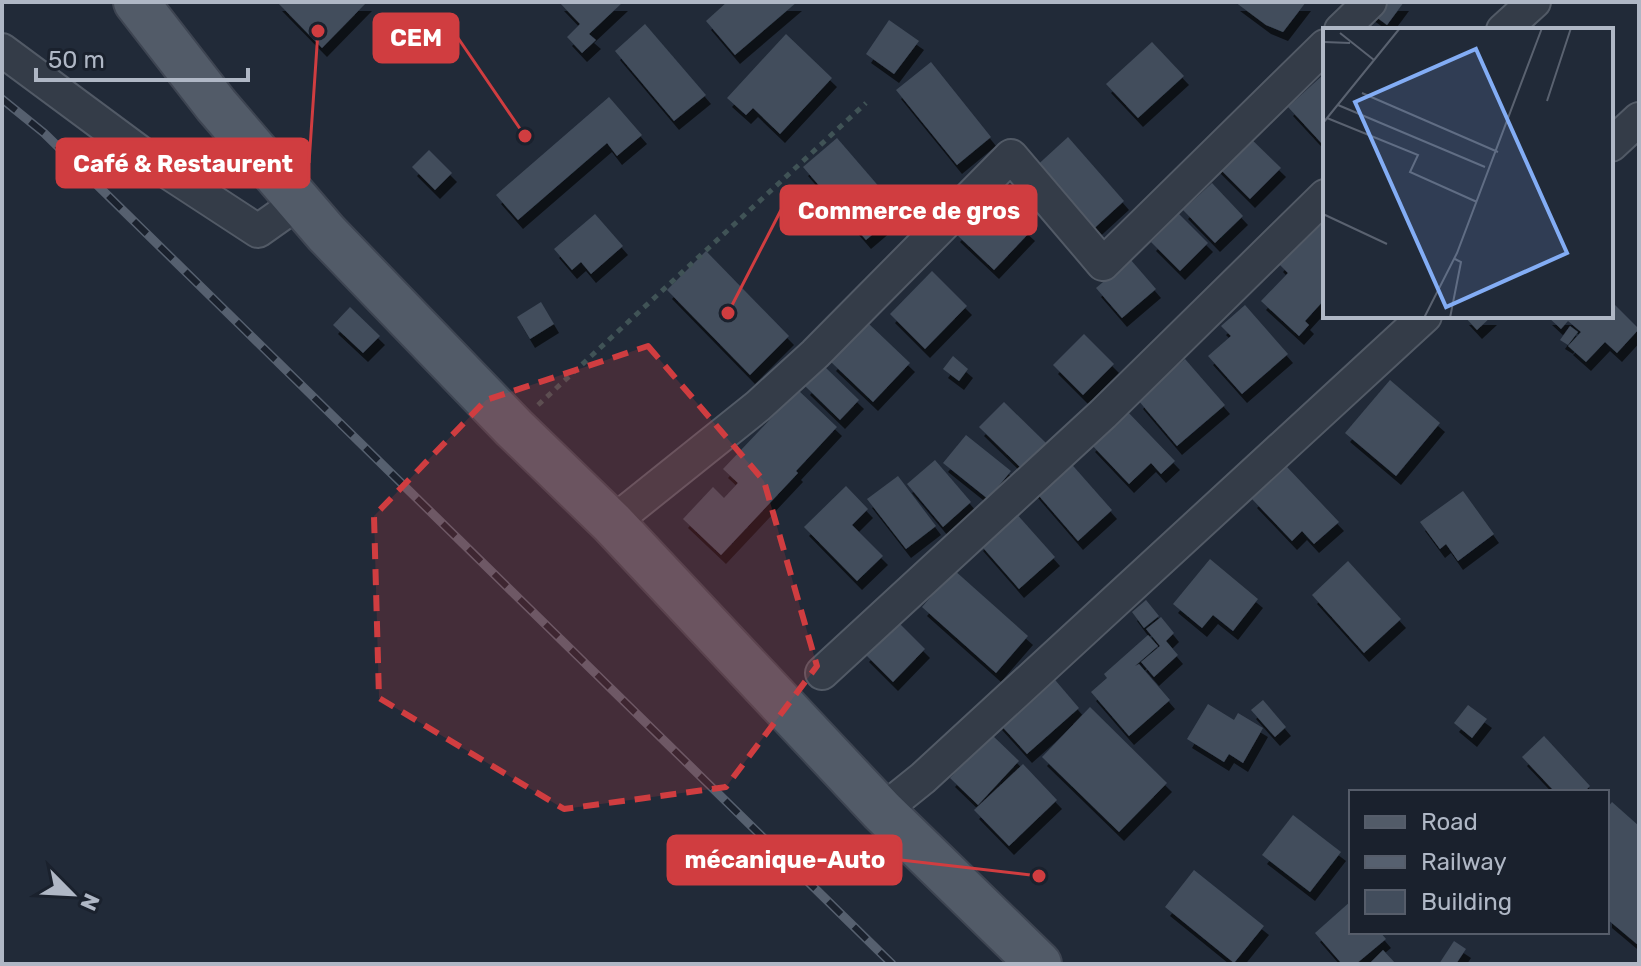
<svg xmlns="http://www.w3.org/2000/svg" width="1641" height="966" font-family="Rubik,sans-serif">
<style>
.building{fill:#424d5c;filter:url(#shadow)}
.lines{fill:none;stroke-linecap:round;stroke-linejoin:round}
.minor-casing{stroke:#525a66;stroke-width:36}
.primary-casing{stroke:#3e4552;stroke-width:48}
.path{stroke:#405356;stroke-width:5;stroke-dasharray:6 6;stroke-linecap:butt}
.minor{stroke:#343c48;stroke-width:32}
.primary{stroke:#525b68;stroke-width:44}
.rail-casing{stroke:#56606f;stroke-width:9}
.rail{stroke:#1a212d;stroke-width:6;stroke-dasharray:18;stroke-linecap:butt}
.marked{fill:#d03d40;fill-opacity:0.2;stroke:#d03d40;stroke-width:6;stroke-dasharray:16 10;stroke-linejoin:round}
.inset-road{fill:none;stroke:#5a6270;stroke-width:2}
.view{fill:#83adf5;fill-opacity:0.15;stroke:#83adf5;stroke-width:4}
.inset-edge{fill:none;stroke:#afb7c5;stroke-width:4}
.leader{fill:none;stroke:#d03d40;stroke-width:3}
.callout-dot{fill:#d03d40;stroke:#1a212d;stroke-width:3}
.callout{fill:#d03d40;stroke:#d03d40;stroke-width:3}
.callout-label{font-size:24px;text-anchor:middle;font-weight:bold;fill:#fff}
</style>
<defs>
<filter id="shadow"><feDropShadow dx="5" dy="9" stdDeviation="0" flood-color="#0009"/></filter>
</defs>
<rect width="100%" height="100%" fill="#212a38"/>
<g class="building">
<path d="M277,2H367L322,48Z"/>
<path d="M559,2H623L589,34L596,40L582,53L567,37L580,24Z"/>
<path d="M727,2H797L735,55L706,21Z"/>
<path d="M1235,2H1306L1283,32L1266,25Z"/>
<path d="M1375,2H1404L1387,25L1368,11Z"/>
<path d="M889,20L919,41L894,74L866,54Z"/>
<path d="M645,24L706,95L674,121L615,51Z"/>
<path d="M786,34L832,78L780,134L753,108L746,115L727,98Z"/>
<path d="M1152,42L1184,76L1138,118L1106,84Z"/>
<path d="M931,62L991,137L957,165L896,90Z"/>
<path d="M1325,73V147L1288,107Z"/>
<path d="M609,97L642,135L617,156L607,143L518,220L496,195Z"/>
<path d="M1245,133L1281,168L1250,199L1215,164Z"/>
<path d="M1068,137L1124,201L1088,234L1032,170Z"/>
<path d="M837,138L900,211L866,240L803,167Z"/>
<path d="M429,150L452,173L435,190L412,167Z"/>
<path d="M1212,183L1243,216L1215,243L1183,210Z"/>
<path d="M991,196L1030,232L994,270L955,233Z"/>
<path d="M595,214L623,246L591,274L581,262L572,270L554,249Z"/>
<path d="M1179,214L1208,243L1180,271L1151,242Z"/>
<path d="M1318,221L1325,228V299L1305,321L1309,325L1299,336L1261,301L1288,273L1278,263Z"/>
<path d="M706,251L789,336L750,375L667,290Z"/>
<path d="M1130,259L1156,289L1122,318L1096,288Z"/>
<path d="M932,271L967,306L925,349L890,314Z"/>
<path d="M1611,301L1639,329L1617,353L1605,342L1586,362L1568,346L1581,332L1568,321L1561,329L1547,316H1611Z"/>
<path d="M541,302L554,324L530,339L517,317Z"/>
<path d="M1245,305L1288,354L1242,394L1208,356L1231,336L1221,326Z"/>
<path d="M350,307L380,336L363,353L333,325Z"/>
<path d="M1464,316H1492L1477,330Z"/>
<path d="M868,323L910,363L873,402L831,362Z"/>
<path d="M1570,326L1578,332L1568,345L1560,340Z"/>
<path d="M1084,334L1114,364L1083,395L1053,365Z"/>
<path d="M953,356L968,369L959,381L943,369Z"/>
<path d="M1185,359L1225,405L1177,446L1138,400Z"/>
<path d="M824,366L859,400L840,420L805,386Z"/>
<path d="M1390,380L1440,423L1396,476L1345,433Z"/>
<path d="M798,390L837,427L796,471L798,473L721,555L683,519L713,487L724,498L738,483L723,469Z"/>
<path d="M1004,402L1046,443L1021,468L979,427Z"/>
<path d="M1125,409L1175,461L1161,474L1151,463L1129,484L1090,443Z"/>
<path d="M966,435L1011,471L988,499L943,463Z"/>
<path d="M1067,459L1112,510L1078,541L1033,489Z"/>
<path d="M935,460L971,502L943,527L907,484Z"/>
<path d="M1287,467L1339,522L1314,544L1302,531L1292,541L1252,499Z"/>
<path d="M898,476L936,526L906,549L867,499Z"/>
<path d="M846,486L868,509L852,525L883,556L857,581L804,527Z"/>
<path d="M1463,491L1494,534L1458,561L1446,544L1440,549L1420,522Z"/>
<path d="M1014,511L1055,557L1019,589L978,542Z"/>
<path d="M1210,559L1258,599L1233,631L1213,615L1202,628L1173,604Z"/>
<path d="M1348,561L1401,619L1364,653L1312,595Z"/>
<path d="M954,570L1028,636L996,673L922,607Z"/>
<path d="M1146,600L1159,616L1144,628L1132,612Z"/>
<path d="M1161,617L1174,633L1166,641L1178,655L1154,677L1141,662L1160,646L1146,629Z"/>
<path d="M896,620L925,649L893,682L864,653Z"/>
<path d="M1148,635L1158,646L1135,666L1139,664L1170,700L1129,736L1091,692L1107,678L1104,674Z"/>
<path d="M1050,674L1079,708L1027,754L997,721Z"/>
<path d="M1263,700L1286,727L1275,737L1251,710Z"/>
<path d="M1208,704L1234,720L1238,713L1263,728L1243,763L1229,754L1224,762L1187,739Z"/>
<path d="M1468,705L1487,719L1472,738L1454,723Z"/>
<path d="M1090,707L1167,783L1119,832L1042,757Z"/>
<path d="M991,734L1019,761L978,805L950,778Z"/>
<path d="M1544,736L1590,786L1584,792H1555L1522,757Z"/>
<path d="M1023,764L1057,800L1009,846L974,810Z"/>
<path d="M1612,802L1639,826L1638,945L1607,919V808Z"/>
<path d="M1293,815L1341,852L1310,892L1262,855Z"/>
<path d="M1194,870L1264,926L1234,963L1165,907Z"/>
<path d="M1351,901V932H1380L1386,939L1356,964H1342L1315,933Z"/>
<path d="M1454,941L1466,949L1456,964H1439Z"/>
<path d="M1383,950L1396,964H1369Z"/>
</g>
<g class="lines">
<g class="minor-casing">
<g id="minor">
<path d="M1341,30L1370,2"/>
<path d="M1503,30L1534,2"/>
<path d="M2,50L160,167L258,231L299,202"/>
<path d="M1611,145L1639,119"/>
<path d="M612,523L758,406L815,354L1011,156L1103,264L1325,46"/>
<path d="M822,673L1103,414L1325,196"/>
<path d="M882,811L923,778L1425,316"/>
</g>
</g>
<g class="primary-casing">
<path id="primary" d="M136,2L216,105L326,233L514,428L612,523L882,811L1039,964"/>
</g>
<path class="path" d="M538,405L866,103"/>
<use href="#minor" class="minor"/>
<use href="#primary" class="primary"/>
<g class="rail-casing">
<path id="rail" d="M2,99L44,133L892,964"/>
</g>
<use href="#rail" class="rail"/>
</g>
<path class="marked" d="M648,346L764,481L817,666L726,787L564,809L379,698L374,516L486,400Z"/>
<g transform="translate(1323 28)">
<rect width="290" height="290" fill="#212a38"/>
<path class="inset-road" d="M17,5L51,32M1,14L27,15M39,65L175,124M224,73L248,0M15,77L162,139M4,90L95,127L87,144L154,174M0,95L77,0M0,186L64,216M101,290L134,225L219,0M127,290L138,234L132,231"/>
<path class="view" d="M153,21L244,225L123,279L32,74Z"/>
<rect width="290" height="290" class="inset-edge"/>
</g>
<path class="leader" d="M525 136L458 38M318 31L309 163M728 313L781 210M1039 876L901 860"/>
<g class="callout-dot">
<circle cx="525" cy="136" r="8"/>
<circle cx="318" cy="31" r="8"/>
<circle cx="728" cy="313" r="8"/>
<circle cx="1039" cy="876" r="8"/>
</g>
<g class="callout">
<rect x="374" y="14" width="84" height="48" rx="8"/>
<rect x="57" y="139" width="252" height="48" rx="8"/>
<rect x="781" y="186" width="255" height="48" rx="8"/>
<rect x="668" y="836" width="233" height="48" rx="8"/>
</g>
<g class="callout-label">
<text x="416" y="46">CEM</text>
<text x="183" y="172">Café &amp; Restaurent</text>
<text x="909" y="219">Commerce de gros</text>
<text x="785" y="868">mécanique-Auto</text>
</g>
<rect width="1641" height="966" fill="none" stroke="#afb7c5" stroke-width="8"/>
<rect x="1349" y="790" width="260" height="144" fill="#1a212d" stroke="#565d6a" stroke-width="2"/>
<rect x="1365" y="816" width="40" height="12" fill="#525b68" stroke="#565d6a" stroke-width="2"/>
<text x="1421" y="830" font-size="24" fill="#afb7c5">Road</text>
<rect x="1365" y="856" width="40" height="12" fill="#56606f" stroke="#565d6a" stroke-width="2"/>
<text x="1421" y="870" font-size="24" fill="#afb7c5">Railway</text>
<rect x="1365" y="890" width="40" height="24" fill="#424d5c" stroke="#565d6a" stroke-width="2"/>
<text x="1421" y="910" font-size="24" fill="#afb7c5">Building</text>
<g transform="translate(72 894) rotate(114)" stroke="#1a212d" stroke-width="6" paint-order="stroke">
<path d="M0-6L14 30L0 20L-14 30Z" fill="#afb7c5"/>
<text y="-12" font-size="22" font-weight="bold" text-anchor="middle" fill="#afb7c5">N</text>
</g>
<path d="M36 68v12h212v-12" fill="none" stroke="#afb7c5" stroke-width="4"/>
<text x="48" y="68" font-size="24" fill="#afb7c5" stroke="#1a212d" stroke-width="6" paint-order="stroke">50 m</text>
</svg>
